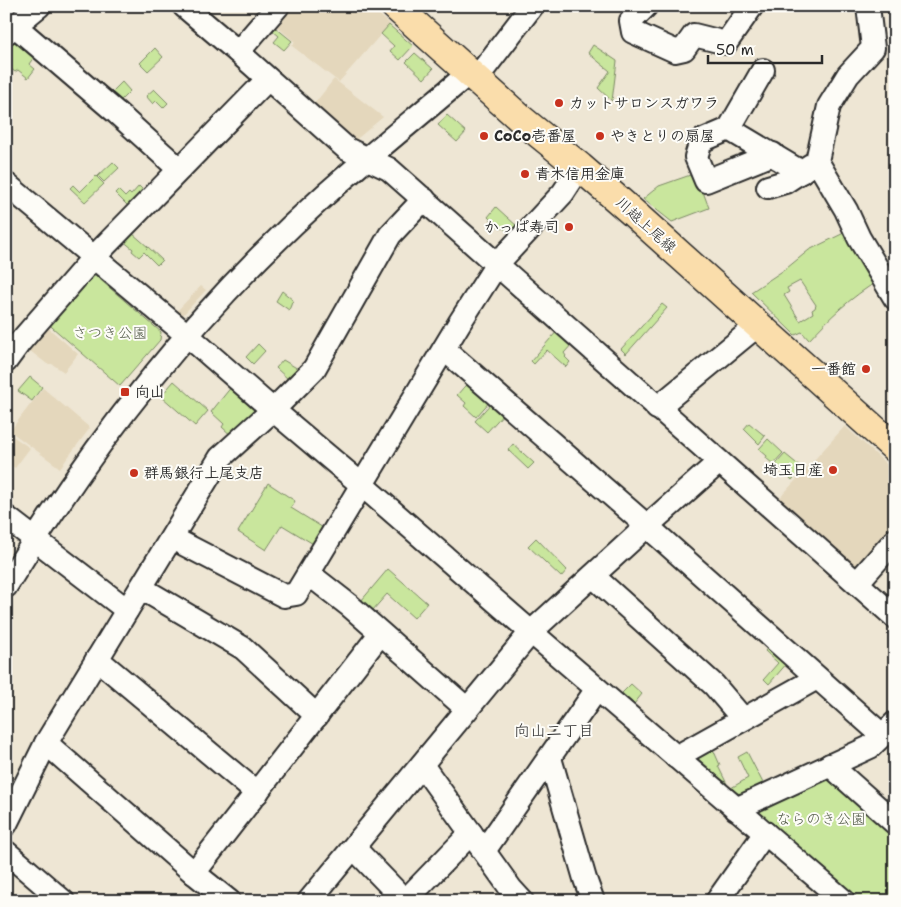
<svg xmlns="http://www.w3.org/2000/svg" width="901" height="907" font-family="'Shantell Sans','Klee One',sans-serif">
<style>
.built{fill:#e4d7bc}
.green{fill:#c9e69d;stroke:#7a8864;fill-rule:evenodd}
.lines{fill:none;stroke-linecap:round;stroke-linejoin:round}
.minor-casing{stroke:#2b2b2b;stroke-width:26}
.major-casing{stroke:#2b2b2b;stroke-width:31}
.minor{stroke:#fdfcf7;stroke-width:22}
.major{stroke:#faddab;stroke-width:28}
.poi-dot{fill:#c8321e;stroke:#fdfcf7;stroke-width:2}
.labels{text-anchor:middle;stroke-width:4;stroke-linejoin:round;paint-order:stroke}
.poi-label{font-size:15px;font-weight:bold;fill:#2b2b2b;stroke:#fdfcf7;text-anchor:start}
.street-label{font-size:15px;fill:#2b2b2b;stroke:#fdfcf7}
.park-label{font-size:15px;fill:#525a48;stroke:#fdfcf7}
.neighbourhood-label{font-size:16px;fill:#2b2b2b;stroke:#fdfcf7}
</style>
<rect width="100%" height="100%" fill="#eee6d4"/>
<filter id="ink" filterUnits="userSpaceOnUse"><feTurbulence type="fractalNoise" baseFrequency=".02" numOctaves="2"/><feDisplacementMap in="SourceGraphic" scale="10" xChannelSelector="R" yChannelSelector="G"/><feConvolveMatrix kernelMatrix="1 2 1 2 8 2 1 2 1" color-interpolation-filters="sRGB"/></filter>
<g filter="url(#ink)">
<g class="built">
<path d="M290,6H369L390,24L339,82L292,46L295,42L274,24Z"/>
<path d="M334,79L383,117L352,143L311,108Z"/>
<path d="M201,286L206,290L181,317L176,312Z"/>
<path d="M45,325L78,354L64,372L52,364H47L25,347Z"/>
<path d="M43,388L90,428L60,468L10,431Z"/>
<path d="M845,426L895,472V528L858,569L776,502Z"/>
<path d="M8,433L30,448L15,468L6,462V436Z"/>
</g>
<g class="green">
<path d="M389,25L413,46L400,60L390,51L394,46L381,34Z"/>
<path d="M276,28L292,41L284,50L274,42L279,36L273,31Z"/>
<path d="M13,38L37,53L29,64L35,69L28,78L18,70L15,72L6,65V45Z"/>
<path d="M593,45L617,61L612,101L598,88L610,71L588,53Z"/>
<path d="M155,48L163,57L148,71L140,63Z"/>
<path d="M415,53L433,69L424,79L406,62Z"/>
<path d="M122,82L130,91L121,100H115L110,94Z"/>
<path d="M154,89L168,103L163,108L156,101L153,104L146,96Z"/>
<path d="M447,115L466,132L457,142L438,125Z"/>
<path d="M113,162L119,168L104,182L98,176Z"/>
<path d="M696,173L709,208L672,222L643,199L659,186Z"/>
<path d="M96,176L104,184L85,202L70,188L73,185L80,192Z"/>
<path d="M139,186L145,192L130,208L115,193L118,190L125,197L129,193L131,195Z"/>
<path d="M496,207L518,227L511,235L503,228L501,229L488,217Z"/>
<path d="M850,230L878,281C851,297 830,317 809,340L802,332L795,335L751,292L787,268L809,250ZM800,281L816,305L815,308L812,310L813,313L800,321L784,295L789,292L787,288Z"/>
<path d="M132,233L148,247L146,249L148,247L162,260L157,265L144,252L139,257L132,251L133,249L122,240Z"/>
<path d="M96,276L161,332L160,340L120,386L45,321L86,277Z"/>
<path d="M282,291L293,300L289,310L276,301Z"/>
<path d="M662,304L667,308L626,354L621,349Z"/>
<path d="M558,330L573,343L564,353L566,356L565,357L570,362L566,367L547,350L534,364L531,361Z"/>
<path d="M258,344L265,351L253,364L246,357Z"/>
<path d="M283,360L300,370L289,380L276,368Z"/>
<path d="M30,377L42,387L32,401L18,391Z"/>
<path d="M471,379L492,399L476,417L464,406L466,403L457,395Z"/>
<path d="M174,381L208,411L195,426L161,396Z"/>
<path d="M232,386L257,408V416L234,438L222,427L224,424L211,412Z"/>
<path d="M494,400L506,411L487,432L475,421Z"/>
<path d="M749,423L765,436L759,444L744,429Z"/>
<path d="M768,439L783,453L773,464L766,458L767,456L759,449Z"/>
<path d="M513,444L534,463L528,469L508,450Z"/>
<path d="M785,454L802,468L792,480L776,464Z"/>
<path d="M268,483L295,501L291,508L325,529L315,545L282,525L266,550L238,532Z"/>
<path d="M536,538L567,570L561,577L528,546Z"/>
<path d="M388,569L427,603L414,618L387,594L372,611L361,601Z"/>
<path d="M769,646L788,662L769,684L764,679L778,663L765,651Z"/>
<path d="M631,684L642,694L634,704L622,693Z"/>
<path d="M712,747L720,765L718,766L727,784L695,756Z"/>
<path d="M747,752L764,785L747,794L735,793L731,788L748,778L738,757Z"/>
<path d="M827,776L895,836V901H859L756,810Z"/>
</g>
<g class="lines">
<g class="minor-casing">
<g id="minor">
<path d="M184,6L238,52L347,149L389,169L895,617"/>
<path d="M646,6L631,21L633,32L675,51L684,49L694,35L726,43L752,6"/>
<path d="M868,6L873,48L848,75L829,106L817,161L846,210L859,238L895,298"/>
<path d="M14,25L117,113L179,169"/>
<path d="M6,33L39,6"/>
<path d="M238,52L278,6"/>
<path d="M763,70L729,129L801,172"/>
<path d="M476,79L532,6"/>
<path d="M729,129L701,141L696,157L706,181L773,154"/>
<path d="M6,184L187,335L273,410L362,485L531,632L844,901"/>
<path d="M768,187L785,182L811,165"/>
<path d="M444,349L647,526L882,735"/>
<path d="M6,361L20,342L93,258L268,79"/>
<path d="M657,408L758,325"/>
<path d="M6,517L127,610"/>
<path d="M172,538L284,596L296,594L460,322L497,264L563,193L580,167"/>
<path d="M309,574L350,606L467,709"/>
<path d="M593,576L714,685L743,719"/>
<path d="M857,583L895,540"/>
<path d="M6,586C93,442 199,308 325,195C372,153 421,114 469,73"/>
<path d="M141,588L243,648L317,716"/>
<path d="M97,659L257,793"/>
<path d="M46,743L194,873L229,901"/>
<path d="M676,757L817,678"/>
<path d="M550,758L585,879L593,901"/>
<path d="M422,765L511,889L522,901"/>
<path d="M830,765L895,823"/>
<path d="M736,809L870,747L895,723"/>
<path d="M6,824L46,743L220,458L273,410L314,369L390,235L424,199"/>
<path d="M354,848L405,901"/>
<path d="M484,851L597,689"/>
<path d="M6,852L63,901"/>
<path d="M194,873L380,634"/>
<path d="M309,901L531,632L647,526L719,462"/>
<path d="M405,901L471,833"/>
<path d="M717,901L765,833"/>
</g>
</g>
<g class="major-casing">
<path id="major" d="M395,6L522,120L580,167L632,212L895,448"/>
</g>
<use href="#minor" class="minor"/>
<use href="#major" class="major"/>
</g>
</g>
<g class="poi-dot">
<circle cx="559" cy="103" r="5"/>
<circle cx="484" cy="136" r="5"/>
<circle cx="600" cy="136" r="5"/>
<circle cx="525" cy="174" r="5"/>
<circle cx="569" cy="227" r="5"/>
<circle cx="866" cy="369" r="5"/>
<rect x="120" y="387" width="10" height="10" rx="2.5"/>
<circle cx="833" cy="470" r="5"/>
<circle cx="134" cy="473" r="5"/>
</g>
<g class="labels">
<g class="poi-label">
<text x="569" y="108">カットサロンスガワラ</text>
<text x="494" y="141">CoCo壱番屋</text>
<text x="610" y="141">やきとりの扇屋</text>
<text x="535" y="179">青木信用金庫</text>
<text x="559" y="232" text-anchor="end">かっぱ寿司</text>
<text x="856" y="374" text-anchor="end">一番館</text>
<text x="135" y="397">向山</text>
<text x="823" y="475" text-anchor="end">埼玉日産</text>
<text x="144" y="478">群馬銀行上尾支店</text>
</g>
<g class="street-label">
<text transform="translate(646 225) rotate(42)" y="5">川越上尾線</text>
</g>
<g class="park-label">
<text x="110" y="338">さつき公園</text>
<text x="821" y="824">ならのき公園</text>
</g>
<g class="neighbourhood-label">
<text x="554" y="736">向山二丁目</text>
</g>
</g>
<rect width="901" height="907" fill="none" stroke="#fdfcf7" stroke-width="25"/>
<rect x="12" y="12" width="876" height="882" fill="none" stroke="#2b2b2b" stroke-width="2" filter="url(#ink)"/>
<path d="M708 55v8h114v-8" fill="none" stroke="#2b2b2b" stroke-width="2.5"/>
<text x="716" y="55" font-size="15" fill="#2b2b2b" stroke="#fdfcf7" stroke-width="4" paint-order="stroke">50 m</text>
</svg>
